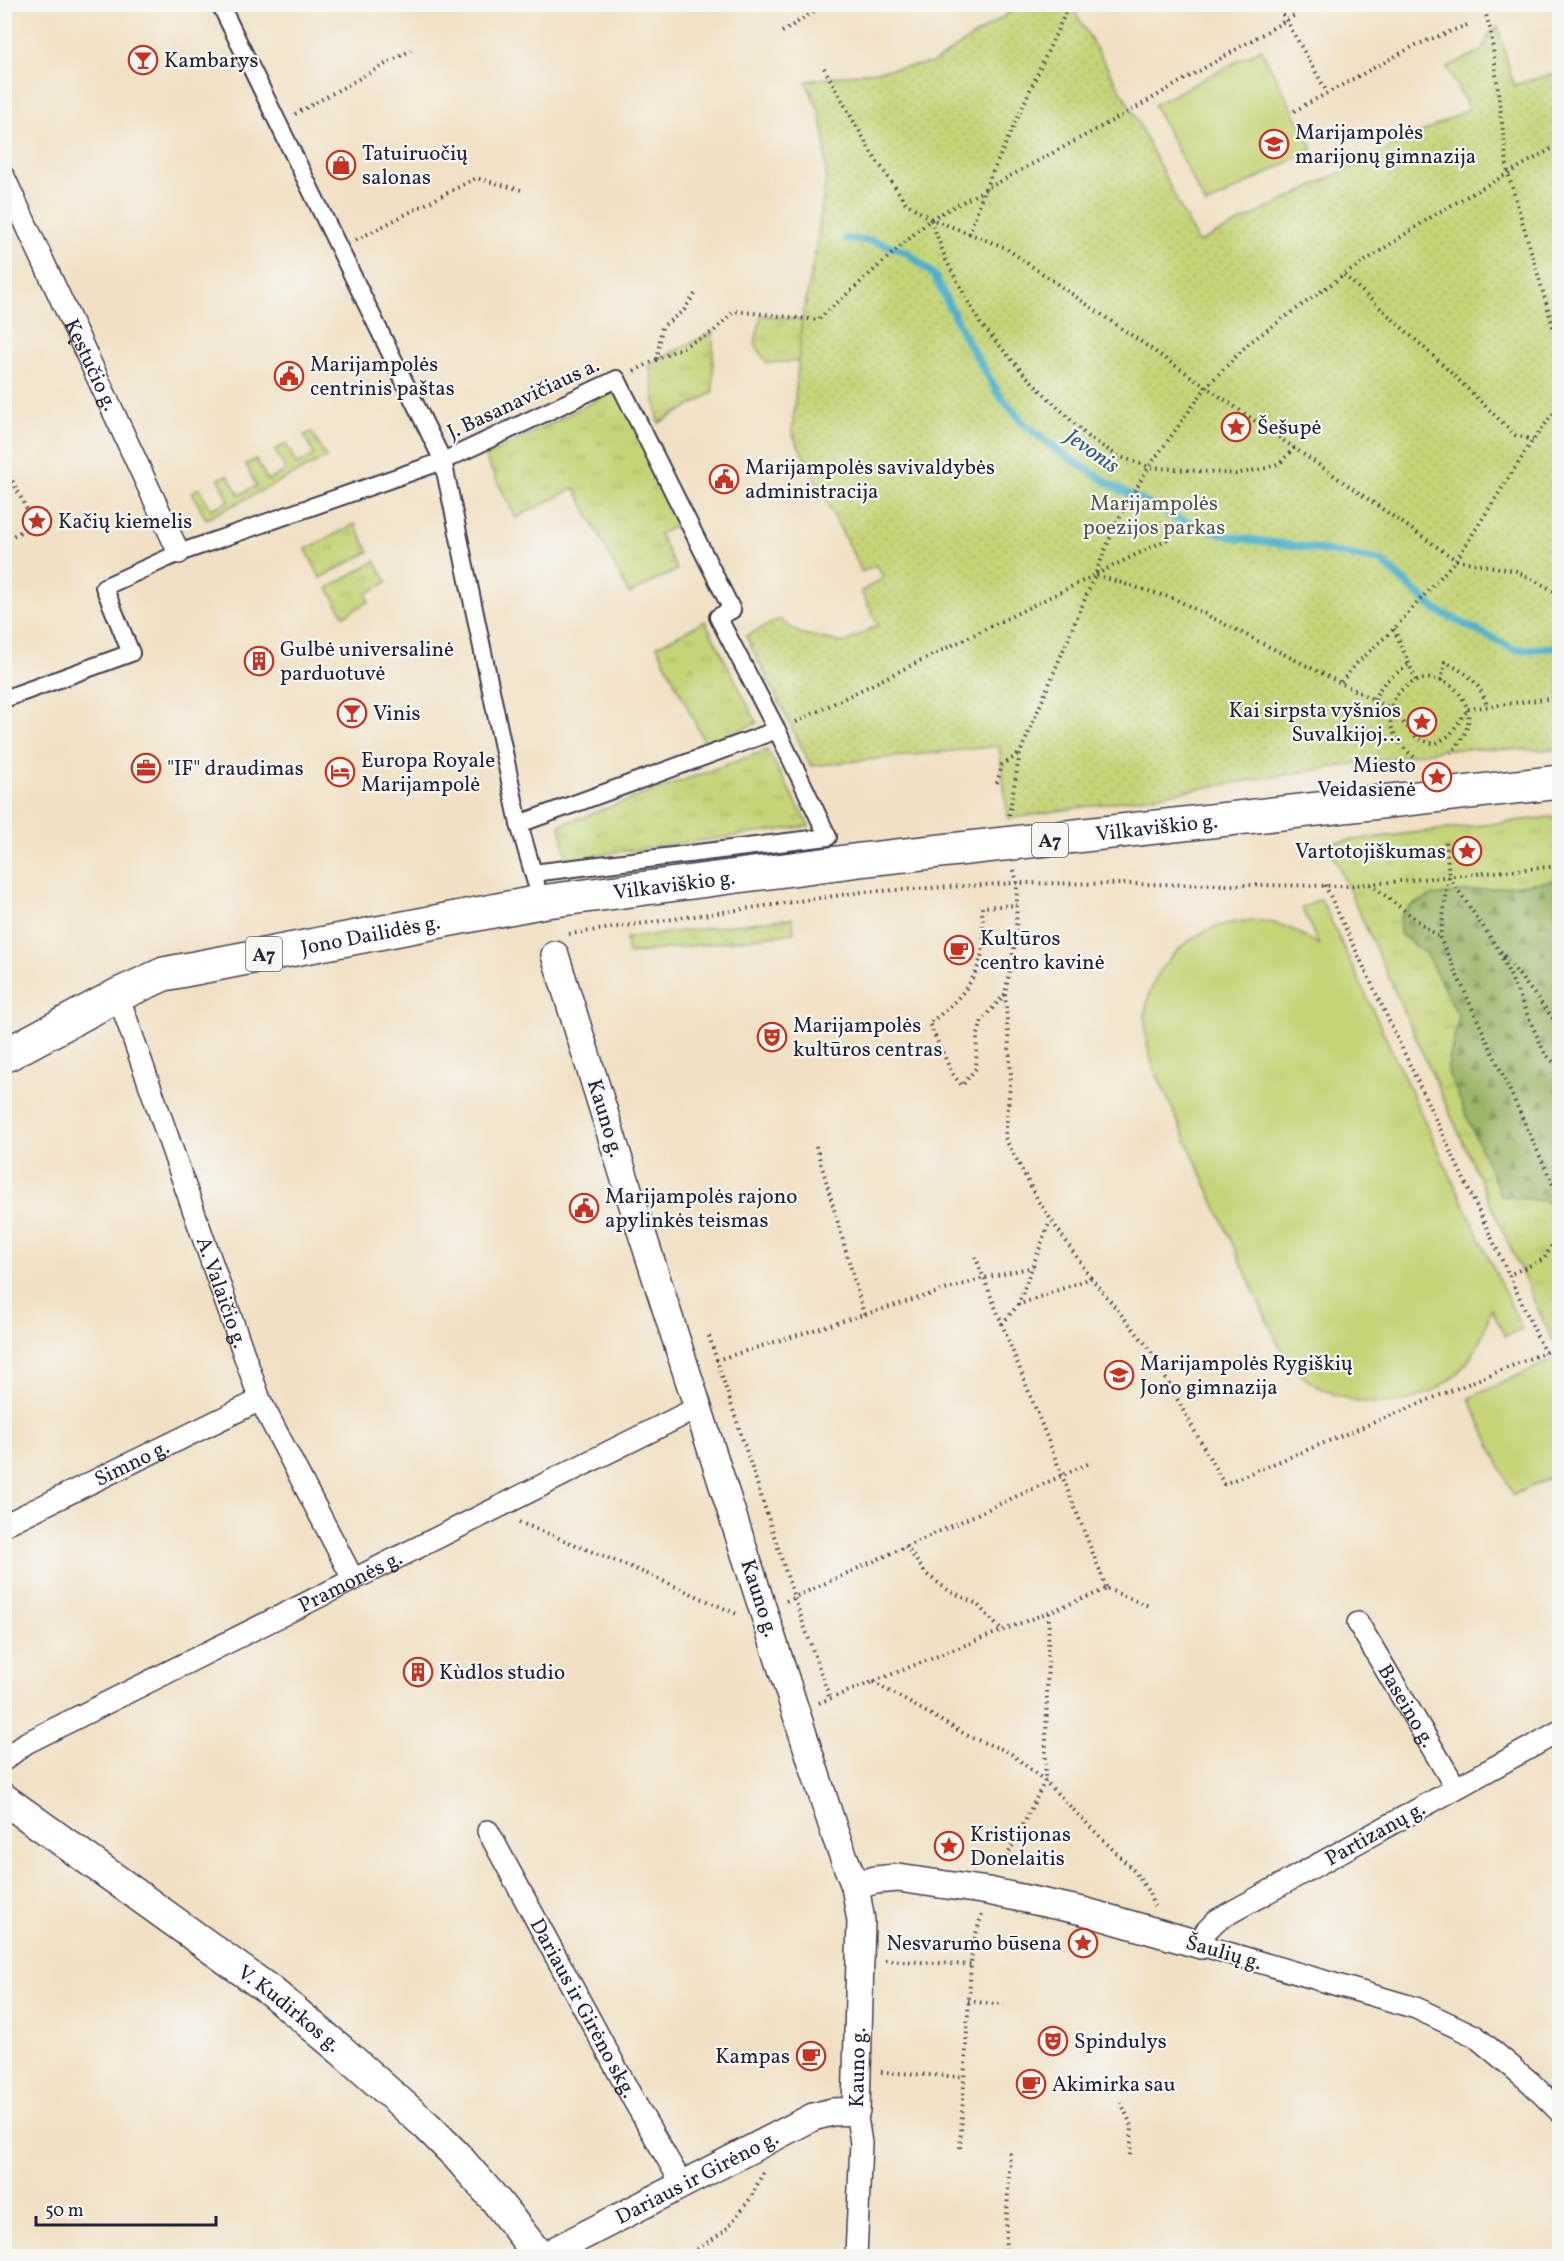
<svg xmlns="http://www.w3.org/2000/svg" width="1564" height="2261" font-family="Vollkorn,serif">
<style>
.grass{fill:url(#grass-tufts);stroke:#737b59;stroke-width:1.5}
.forest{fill:url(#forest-firs);stroke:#5e6c52;stroke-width:1.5}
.park{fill:url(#park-dots);stroke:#737b59;stroke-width:1.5}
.pitch{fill:#c4d477;stroke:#737b59;stroke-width:1.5}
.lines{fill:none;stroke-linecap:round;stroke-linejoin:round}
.stream{stroke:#4cb1cb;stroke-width:8}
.pedestrian-casing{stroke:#413e4f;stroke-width:20}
.minor-casing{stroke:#413e4f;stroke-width:24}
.tertiary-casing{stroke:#413e4f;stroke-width:30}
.secondary-casing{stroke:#413e4f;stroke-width:33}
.trunk-casing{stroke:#413e4f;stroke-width:36}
.path{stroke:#413e4f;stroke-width:4;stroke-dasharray:1.5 4.5;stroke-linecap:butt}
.pedestrian{stroke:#fff;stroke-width:16}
.minor{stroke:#fff;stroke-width:21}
.tertiary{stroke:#fff;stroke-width:27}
.secondary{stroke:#fff;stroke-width:30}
.trunk{stroke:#fff;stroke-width:33}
.labels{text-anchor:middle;stroke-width:4.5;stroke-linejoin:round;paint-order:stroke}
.shield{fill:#f6f6f2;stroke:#626272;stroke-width:1.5}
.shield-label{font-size:20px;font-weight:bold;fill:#22223b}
.poi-label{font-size:21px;fill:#22223b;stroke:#f6f6f2;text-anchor:start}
.street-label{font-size:21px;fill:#22223b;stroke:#f6f6f2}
.park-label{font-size:21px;fill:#53574d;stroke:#f6f6f2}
.water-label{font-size:22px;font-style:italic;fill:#335b75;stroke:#f6f6f2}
</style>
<defs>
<pattern id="grass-tufts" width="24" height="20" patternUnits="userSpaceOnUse" patternTransform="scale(1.5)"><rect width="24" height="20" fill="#c4d477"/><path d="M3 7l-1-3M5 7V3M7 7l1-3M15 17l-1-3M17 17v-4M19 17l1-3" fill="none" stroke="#a8b668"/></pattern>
<pattern id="forest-firs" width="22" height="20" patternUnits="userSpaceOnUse" patternTransform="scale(1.5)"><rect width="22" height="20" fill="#9bb668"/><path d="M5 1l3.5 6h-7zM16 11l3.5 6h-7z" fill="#7e9457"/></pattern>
<pattern id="park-dots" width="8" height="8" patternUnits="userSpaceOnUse" patternTransform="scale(1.5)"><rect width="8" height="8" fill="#c4d477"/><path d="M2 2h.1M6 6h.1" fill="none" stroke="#a8b668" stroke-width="1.8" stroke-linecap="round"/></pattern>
</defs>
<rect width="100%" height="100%" fill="#f6f6f2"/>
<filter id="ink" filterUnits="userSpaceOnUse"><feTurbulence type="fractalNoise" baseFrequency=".0167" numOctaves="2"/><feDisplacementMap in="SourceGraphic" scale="12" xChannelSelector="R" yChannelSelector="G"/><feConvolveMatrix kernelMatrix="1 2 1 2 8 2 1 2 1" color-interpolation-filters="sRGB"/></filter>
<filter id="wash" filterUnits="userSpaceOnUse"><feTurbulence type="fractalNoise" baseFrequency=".008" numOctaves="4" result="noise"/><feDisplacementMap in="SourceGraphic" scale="24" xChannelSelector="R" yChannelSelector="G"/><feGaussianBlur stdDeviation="1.35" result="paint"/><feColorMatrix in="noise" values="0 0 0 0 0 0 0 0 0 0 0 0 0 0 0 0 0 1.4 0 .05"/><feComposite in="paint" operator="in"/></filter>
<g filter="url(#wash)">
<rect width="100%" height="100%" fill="#f1e0c3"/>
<g class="grass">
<path d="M761,315L802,320L799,361L767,363L755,344Z"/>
<path d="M713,332V392L699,401L659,423L649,364Z"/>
<path d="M617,390L684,522L659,534L677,570L629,594L575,488L516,518L485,457Z"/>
<path d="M312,432L326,458L206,519L192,492L199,488L211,509L229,501L219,479L228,475L239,495L256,486L246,464L256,459L268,481L286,470L275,450L286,444L297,465L314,455L304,435Z"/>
<path d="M355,524L369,552L320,578L306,549Z"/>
<path d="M375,561L387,582L366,594L369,601L344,616L328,588Z"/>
<path d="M705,621L757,723L705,743L657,646Z"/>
<path d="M767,750L809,826L567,859L560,825Z"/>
<path d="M1559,816V880L1432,896L1400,934L1426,954L1459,1017L1447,1070L1549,1202L1559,1228V1337L1552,1340L1328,843Z"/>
<path d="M792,918L794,933L628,954L626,938Z"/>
</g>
<path class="forest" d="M1559,880H1560L1559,1228L1549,1202L1501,1196L1447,1070L1459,1017L1426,954L1400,934V917L1412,905L1432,896Z"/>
<path class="park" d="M1021,5H1071L1132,110L1198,243L1469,109L1447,67L1481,51L1491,32L1498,27L1514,85L1559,72V750L1448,749L1008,819L999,746L811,766L746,636L779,619L799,633L844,643L878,625L861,591L884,578L876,565L862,572L792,433L802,320L816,249L826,176L825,141L820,113L806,81L933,63Z"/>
<g class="pitch">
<path d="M1261,49L1313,149L1206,205L1154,105Z"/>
<path d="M1321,899L1522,1329L1505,1336L1491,1308C1486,1325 1482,1340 1472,1355C1437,1410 1361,1417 1309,1381C1294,1370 1285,1354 1275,1338L1153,1066C1148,1050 1144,1034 1145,1016C1150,954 1213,910 1274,923C1291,927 1304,936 1319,945L1302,908Z"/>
<path d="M1559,1357V1474L1513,1495L1469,1398Z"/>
</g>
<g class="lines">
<path class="stream" d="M846,239L874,241L907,252L934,275L966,339L998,393L1024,424L1063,454L1113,486L1176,518L1232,537L1317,549L1381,561L1436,610L1516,650L1560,647"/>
</g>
</g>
<g filter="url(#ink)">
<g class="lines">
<g class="pedestrian-casing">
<g id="pedestrian">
<path d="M220,4L443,461L519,824L536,883"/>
<path d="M4,699L131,653L104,587L179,553L443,461L617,379L732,610L718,617L777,730"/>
<path d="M519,824L777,730L828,837L533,873"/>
</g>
</g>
<g class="minor-casing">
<g id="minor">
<path id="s1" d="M4,177L179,553"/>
<path id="s2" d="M118,995L260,1400L353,1579"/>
<path id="s3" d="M4,1525L260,1400"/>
<path id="s4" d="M1358,1623L1456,1788"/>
<path d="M1560,1731L1217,1920L1206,1931L1201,1945L1416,2008L1475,2036L1530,2082L1560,2112"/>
<path id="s5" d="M4,1760L26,1743L699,1407"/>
<path id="s6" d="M488,1831L634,2101L682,2184"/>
<path d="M856,2256L861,2143L856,2111"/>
</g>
</g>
<g class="tertiary-casing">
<g id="tertiary">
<path d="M855,1886L875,1880L898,1878L988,1891L1083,1911L1201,1945"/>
<path id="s7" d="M544,2256L813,2117L832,2112L856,2111L861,1921L855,1886L836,1837L637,1218L555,955"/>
</g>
</g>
<g class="secondary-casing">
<g id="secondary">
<path id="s8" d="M4,1799L272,1992L341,2050L427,2126L456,2155L497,2202L539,2256"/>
</g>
</g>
<g class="trunk-casing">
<g id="trunk">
<path id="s9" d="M4,1056L118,995L164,974L540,902L860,860L1560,782"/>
</g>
</g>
<g class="path">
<path d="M1277,4L1327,92"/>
<path d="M1483,4L1491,32L1508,173L1560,350"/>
<path d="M782,32L820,8L818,4"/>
<path d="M824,68L871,152L906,203L931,219L1004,247L1456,560L1516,571L1560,594"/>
<path d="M1294,111L1416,45L1467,25"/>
<path d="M295,114L411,50"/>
<path d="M931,220L946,260L980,323L1025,375L1088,437L1118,456L1149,467L1236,474L1267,468L1280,463L1295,447"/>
<path d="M969,234L984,191L1068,7L1072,4"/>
<path d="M356,240L476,178L525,191"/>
<path d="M1344,275L1442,364L1515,435L1533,440"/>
<path d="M657,359L662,327L684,310L697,291"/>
<path d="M634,371L713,332L734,311L818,320L931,219L1132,110L1297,14"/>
<path d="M1555,412L1560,427"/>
<path d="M4,465L35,525L4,540"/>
<path d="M1096,574L1168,539"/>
<path d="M1394,629L1416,680"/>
<path d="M1441,681L1445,662C1466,672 1482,684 1487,707"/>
<path d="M1341,682L1357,663L1394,629L1456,560L1533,440L1560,405"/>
<path d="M1373,699L1385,682L1409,664"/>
<path d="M1468,709L1560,697"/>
<path d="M796,722L1095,575L1116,523L1149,467L1207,386L1249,343L1344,275L1434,215L1560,144"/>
<path d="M1414,757C1347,703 1438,644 1465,703C1474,723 1464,738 1451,753"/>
<path d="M997,783L1002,765L1019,754"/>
<path d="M1009,815L1020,753L1095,575L1175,599L1390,708L1418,739L1435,744L1450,735L1468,709"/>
<path d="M1446,842L1449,876L1440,938L1560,1200"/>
<path d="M1014,870L1017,883L1016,938L1005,994L1011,1074L1005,1138L1039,1202L1091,1278"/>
<path d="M1449,877L1497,947L1560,1027"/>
<path d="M1370,884L1440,938"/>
<path d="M1325,885L1509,1275"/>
<path d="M569,934L862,892L1017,883L1347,886L1560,866"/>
<path d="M1500,953L1545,1054L1560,1068"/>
<path d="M1005,994L982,1020L977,1038L976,1068L962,1086L952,1073L929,1023C955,1005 980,979 983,945C984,933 982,920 982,907L1017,905"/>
<path d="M816,1146L864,1314"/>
<path d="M1018,1305L1050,1221"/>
<path d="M1002,1324L1018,1305L1091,1278L1149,1348L1224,1484L1560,1346"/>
<path d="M709,1336L794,1597L830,1699"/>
<path d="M1545,1353L1509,1275L1544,1259L1560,1231"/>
<path d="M716,1360L984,1278L1033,1267"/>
<path d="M519,1522L645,1573L739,1615"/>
<path d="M906,1546L926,1574L948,1590L977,1604L1002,1631"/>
<path d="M1107,1589L1151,1607"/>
<path d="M786,1601L1092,1462"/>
<path d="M873,1682L972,1738L1009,1752L1045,1781L1135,1872L1148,1891L1154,1906"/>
<path d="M819,1703L1107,1589L975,1256"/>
<path d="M1001,1868L1045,1781L1049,1612"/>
<path d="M885,1960L971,1965"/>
<path d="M968,2001L1004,2005"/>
<path d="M881,2072L964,2077"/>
<path d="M1121,2102L1132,2127L1130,2156"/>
<path d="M960,2148L972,1948L982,1913"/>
<path d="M687,2256L725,2231L750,2199L764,2171"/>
<path d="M1005,2256L1010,2150"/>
</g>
<use href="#pedestrian" class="pedestrian"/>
<use href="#minor" class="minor"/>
<use href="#tertiary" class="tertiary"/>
<use href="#secondary" class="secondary"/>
<use href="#trunk" class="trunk"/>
</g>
</g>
<defs>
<g id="bar-ring" transform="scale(1.5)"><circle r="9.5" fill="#f6f6f2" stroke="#c8321e" stroke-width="1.5"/><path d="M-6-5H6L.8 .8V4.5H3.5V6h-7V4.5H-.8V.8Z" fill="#c8321e"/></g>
<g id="school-ring" transform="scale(1.5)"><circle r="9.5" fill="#f6f6f2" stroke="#c8321e" stroke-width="1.5"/><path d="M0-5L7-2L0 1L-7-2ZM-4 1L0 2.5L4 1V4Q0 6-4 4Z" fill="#c8321e"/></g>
<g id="shop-ring" transform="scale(1.5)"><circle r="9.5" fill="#f6f6f2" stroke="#c8321e" stroke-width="1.5"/><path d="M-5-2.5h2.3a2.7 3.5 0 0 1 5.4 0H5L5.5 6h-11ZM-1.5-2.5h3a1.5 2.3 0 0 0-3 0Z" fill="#c8321e"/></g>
<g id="civic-ring" transform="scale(1.5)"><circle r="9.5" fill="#f6f6f2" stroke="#c8321e" stroke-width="1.5"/><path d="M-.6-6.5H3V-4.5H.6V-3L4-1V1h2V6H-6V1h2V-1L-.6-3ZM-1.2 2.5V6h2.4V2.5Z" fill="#c8321e"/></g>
<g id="sight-ring" transform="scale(1.5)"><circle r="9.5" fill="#f6f6f2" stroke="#c8321e" stroke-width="1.5"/><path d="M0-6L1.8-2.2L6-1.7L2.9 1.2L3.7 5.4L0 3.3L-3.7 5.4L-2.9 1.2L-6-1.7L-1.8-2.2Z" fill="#c8321e"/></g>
<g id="building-ring" transform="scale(1.5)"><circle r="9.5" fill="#f6f6f2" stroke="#c8321e" stroke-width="1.5"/><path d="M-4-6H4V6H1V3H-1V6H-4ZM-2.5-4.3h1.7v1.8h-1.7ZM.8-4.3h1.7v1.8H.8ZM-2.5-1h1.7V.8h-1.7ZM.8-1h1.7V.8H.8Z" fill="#c8321e"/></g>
<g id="office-ring" transform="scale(1.5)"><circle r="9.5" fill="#f6f6f2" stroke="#c8321e" stroke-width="1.5"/><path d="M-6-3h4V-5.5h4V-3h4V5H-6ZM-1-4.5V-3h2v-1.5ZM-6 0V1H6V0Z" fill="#c8321e"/></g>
<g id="hotel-ring" transform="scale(1.5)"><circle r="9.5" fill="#f6f6f2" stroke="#c8321e" stroke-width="1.5"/><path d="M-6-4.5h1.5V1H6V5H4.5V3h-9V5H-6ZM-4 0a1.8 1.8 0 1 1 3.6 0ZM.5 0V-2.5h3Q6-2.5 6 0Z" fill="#c8321e"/></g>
<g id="cafe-ring" transform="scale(1.5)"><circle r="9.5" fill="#f6f6f2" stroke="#c8321e" stroke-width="1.5"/><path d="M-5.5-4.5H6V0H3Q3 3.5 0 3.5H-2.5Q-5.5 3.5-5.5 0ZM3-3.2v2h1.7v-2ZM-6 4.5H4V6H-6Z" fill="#c8321e"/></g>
<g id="theatre-ring" transform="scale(1.5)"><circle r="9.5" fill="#f6f6f2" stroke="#c8321e" stroke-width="1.5"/><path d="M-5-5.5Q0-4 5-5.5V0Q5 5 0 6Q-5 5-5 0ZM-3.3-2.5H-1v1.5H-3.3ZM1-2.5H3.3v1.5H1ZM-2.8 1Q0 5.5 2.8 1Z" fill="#c8321e"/></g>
</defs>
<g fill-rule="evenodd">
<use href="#bar-ring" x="143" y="60"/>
<use href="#school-ring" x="1274" y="144"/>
<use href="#shop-ring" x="341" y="165"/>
<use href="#civic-ring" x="289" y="376"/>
<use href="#sight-ring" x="1236" y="427"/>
<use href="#civic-ring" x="724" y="479"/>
<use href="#sight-ring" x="37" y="521"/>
<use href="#building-ring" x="259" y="661"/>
<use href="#bar-ring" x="352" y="713"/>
<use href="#sight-ring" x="1422" y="722"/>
<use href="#office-ring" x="146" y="768"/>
<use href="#hotel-ring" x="340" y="772"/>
<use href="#sight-ring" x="1437" y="777"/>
<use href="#sight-ring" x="1467" y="851"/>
<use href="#cafe-ring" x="959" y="950"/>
<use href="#theatre-ring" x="772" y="1037"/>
<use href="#civic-ring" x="584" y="1208"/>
<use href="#school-ring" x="1119" y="1375"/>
<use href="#building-ring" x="418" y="1672"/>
<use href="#sight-ring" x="949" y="1846"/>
<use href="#sight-ring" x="1083" y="1943"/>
<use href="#theatre-ring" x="1053" y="2041"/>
<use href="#cafe-ring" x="811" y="2056"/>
<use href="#cafe-ring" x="1031" y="2084"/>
</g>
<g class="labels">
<g class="shield">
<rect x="1032" y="823" width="36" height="34" rx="4.5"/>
<rect x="246" y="937" width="36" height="34" rx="4.5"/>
</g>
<g class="shield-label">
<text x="1050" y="847">A7</text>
<text x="264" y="961">A7</text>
</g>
<g class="poi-label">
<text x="164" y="67">Kambarys</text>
<text x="1295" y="139">Marijampolės<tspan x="1295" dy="24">marijonų gimnazija</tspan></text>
<text x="362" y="160">Tatuiruočių<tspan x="362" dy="24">salonas</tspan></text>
<text x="310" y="371">Marijampolės<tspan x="310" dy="24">centrinis paštas</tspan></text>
<text x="1257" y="434">Šešupė</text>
<text x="745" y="474">Marijampolės savivaldybės<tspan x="745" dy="24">administracija</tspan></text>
<text x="58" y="528">Kačių kiemelis</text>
<text x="280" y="656">Gulbė universalinė<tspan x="280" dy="24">parduotuvė</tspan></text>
<text x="1401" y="717" text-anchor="end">Kai sirpsta vyšnios<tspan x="1401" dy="24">Suvalkijoj...</tspan></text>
<text x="373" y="720">Vinis</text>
<text x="361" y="767">Europa Royale<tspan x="361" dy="24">Marijampolė</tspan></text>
<text x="1416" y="772" text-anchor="end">Miesto<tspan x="1416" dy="24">Veidasienė</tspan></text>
<text x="167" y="775">"IF" draudimas</text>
<text x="1446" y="858" text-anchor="end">Vartotojiškumas</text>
<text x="980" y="945">Kultūros<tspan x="980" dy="24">centro kavinė</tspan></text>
<text x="793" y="1032">Marijampolės<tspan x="793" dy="24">kultūros centras</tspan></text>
<text x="605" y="1203">Marijampolės rajono<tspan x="605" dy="24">apylinkės teismas</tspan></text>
<text x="1140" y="1370">Marijampolės Rygiškių<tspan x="1140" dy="24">Jono gimnazija</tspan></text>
<text x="439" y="1679">Kùdlos studio</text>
<text x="970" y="1841">Kristijonas<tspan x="970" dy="24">Donelaitis</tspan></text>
<text x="1062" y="1950" text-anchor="end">Nesvarumo būsena</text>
<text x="1074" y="2048">Spindulys</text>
<text x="790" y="2063" text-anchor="end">Kampas</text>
<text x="1052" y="2091">Akimirka sau</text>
</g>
<g class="street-label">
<text dy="7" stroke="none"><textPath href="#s1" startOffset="207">Kęstučio g.</textPath></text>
<text transform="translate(523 398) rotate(-25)" y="7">J. Basanavičiaus a.</text>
<text dy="7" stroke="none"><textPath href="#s9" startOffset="1184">Vilkaviškio g.</textPath></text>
<text dy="7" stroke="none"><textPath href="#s9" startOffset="698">Vilkaviškio g.</textPath></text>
<text dy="7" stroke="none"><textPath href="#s9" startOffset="390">Jono Dailidės g.</textPath></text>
<text transform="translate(606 1118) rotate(73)" y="7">Kauno g.</text>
<text dy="7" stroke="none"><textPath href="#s2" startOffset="315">A. Valaičio g.</textPath></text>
<text dy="7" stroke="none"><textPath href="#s3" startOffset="142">Simno g.</textPath></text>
<text dy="7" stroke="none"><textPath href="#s5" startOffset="390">Pramonės g.</textPath></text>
<text transform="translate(760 1598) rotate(72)" y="7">Kauno g.</text>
<text dy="7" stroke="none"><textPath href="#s4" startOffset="96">Baseino g.</textPath></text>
<text transform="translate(1375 1833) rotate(-29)" y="7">Partizanų g.</text>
<text transform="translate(1224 1952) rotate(16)" y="7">Šaulių g.</text>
<text dy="7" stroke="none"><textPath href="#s8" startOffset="354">V. Kudirkos g.</textPath></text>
<text dy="7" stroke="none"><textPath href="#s6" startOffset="201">Dariaus ir Girėno skg.</textPath></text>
<text dy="7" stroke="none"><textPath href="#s7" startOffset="390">Kauno g.</textPath></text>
<text dy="7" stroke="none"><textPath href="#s7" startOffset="172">Dariaus ir Girėno g.</textPath></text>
</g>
<g class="park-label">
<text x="1154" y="510">Marijampolės<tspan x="1154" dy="24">poezijos parkas</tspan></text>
</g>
<g class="water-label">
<text transform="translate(1093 450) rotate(35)" y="8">Jevonis</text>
</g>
</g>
<rect width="1564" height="2261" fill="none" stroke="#f6f6f2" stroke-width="24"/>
<path d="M36 2216v9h180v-9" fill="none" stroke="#22223b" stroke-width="3"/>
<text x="45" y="2216" font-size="18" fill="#22223b" stroke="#f6f6f2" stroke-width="4.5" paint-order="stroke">50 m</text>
</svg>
